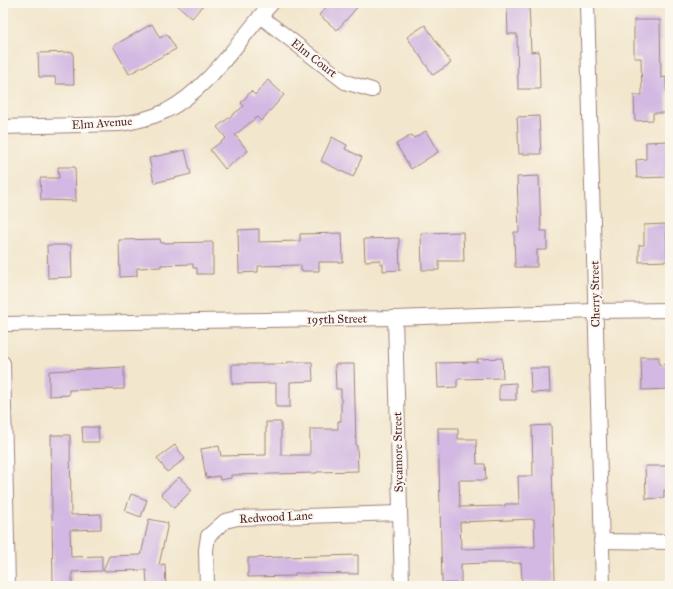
<svg xmlns="http://www.w3.org/2000/svg" width="673" height="589" font-family="'IM FELL Great Primer',serif">
<style>
.building{fill:#d2b8e2;fill-rule:evenodd}
.lines{fill:none;stroke-linecap:round;stroke-linejoin:round}
.minor-casing{stroke:#9e827c;stroke-width:16}
.minor{stroke:#fff;stroke-width:14}
.labels{text-anchor:middle;stroke-width:4;stroke-linejoin:round;paint-order:stroke}
.street-label{font-size:12px;fill:#4a1f2b;stroke:#fbf7ec}
</style>
<rect width="100%" height="100%" fill="#fbf7ec"/>
<filter id="ink" filterUnits="userSpaceOnUse"><feTurbulence type="fractalNoise" baseFrequency=".025" numOctaves="2"/><feDisplacementMap in="SourceGraphic" scale="8" xChannelSelector="R" yChannelSelector="G"/><feConvolveMatrix kernelMatrix="1 2 1 2 8 2 1 2 1" color-interpolation-filters="sRGB"/></filter>
<filter id="wash" filterUnits="userSpaceOnUse"><feTurbulence type="fractalNoise" baseFrequency=".012" numOctaves="4" result="noise"/><feDisplacementMap in="SourceGraphic" scale="16" xChannelSelector="R" yChannelSelector="G"/><feGaussianBlur stdDeviation="0.9" result="paint"/><feColorMatrix in="noise" values="0 0 0 0 0 0 0 0 0 0 0 0 0 0 0 0 0 1.4 0 .05"/><feComposite in="paint" operator="in"/></filter>
<g filter="url(#wash)">
<rect width="100%" height="100%" fill="#f2e6cc"/>
<g id="blocks">
<g class="building">
<path d="M175,3H205L192,18Z"/>
<path d="M330,3H361L337,30L319,15Z"/>
<path d="M507,3H529L531,52L539,51L540,89H518L517,34H508Z"/>
<path d="M634,20H660L661,78L666,77L667,113H653V120L635,121L634,95H642L641,58H634Z"/>
<path d="M152,24L160,38L167,34L176,49L129,74L113,46Z"/>
<path d="M425,25L451,63L433,75L407,37Z"/>
<path d="M73,52L74,84H56L55,77H39L38,53Z"/>
<path d="M268,80L284,95L261,121L257,117L235,135L248,151L225,169L210,150L226,138L217,127L244,106L241,103L251,91L255,95Z"/>
<path d="M539,116L541,154H519L517,117Z"/>
<path d="M426,131L438,152L411,169L396,144L412,135L414,138Z"/>
<path d="M332,137L347,145L345,149L362,157L353,177L321,161Z"/>
<path d="M669,141L670,177L637,178L636,160L646,159V142Z"/>
<path d="M185,150L191,174L154,183L149,158Z"/>
<path d="M58,167H75L76,201L41,200L40,178H59Z"/>
<path d="M539,176L541,231H547V250H537V267H515L514,232H519L517,177Z"/>
<path d="M666,224L667,261L639,262V245H644V225Z"/>
<path d="M259,229V242L300,241V234L342,233L343,262H319V271H301V265L258,266V272L239,273L238,230Z"/>
<path d="M463,232L464,261H439V270H422L421,233Z"/>
<path d="M399,238L400,270L383,271V264H380V260L365,261L364,239Z"/>
<path d="M160,239L161,243L213,242V274H197V268H193V264L161,265V267L137,268V276L120,277L119,240Z"/>
<path d="M47,245H71L72,277L48,278Z"/>
<path d="M641,357H659V365L670,364V389L642,390Z"/>
<path d="M502,358L503,378L457,379V387L438,388L437,363L478,362L477,359Z"/>
<path d="M287,362H312L313,381L290,382V407H276V383L232,384V364H287Z"/>
<path d="M335,364H354L356,446H357L358,471L317,472V473L231,475V478L220,480L219,476L206,478L201,449L219,446L221,456L266,455V422H281V455H310V429H338V421H341V389H336Z"/>
<path d="M124,367V389L69,390V395L49,396V371Z"/>
<path d="M530,368H549L550,392L531,393Z"/>
<path d="M516,383V400H499V384Z"/>
<path d="M551,425L555,581L522,582L521,563H488L461,564V583H442L438,428H458V439H476L477,464H485L486,480H459L460,507L505,506V504H519L518,476H533L532,426ZM534,519L535,547L461,549L460,522Z"/>
<path d="M82,427H98L99,442H83Z"/>
<path d="M51,435H70L71,515L101,514V529L70,530L71,557L102,556V571L72,572V586H53Z"/>
<path d="M175,445L185,459L167,472L157,458Z"/>
<path d="M645,466H670V490H664V498L646,499Z"/>
<path d="M179,477L192,490L174,508L161,494Z"/>
<path d="M131,494L147,500L141,517L125,511Z"/>
<path d="M149,519L168,523L159,565L165,564L166,586H147L146,570L103,571L109,556L141,555Z"/>
<path d="M358,555V574L295,573V576L248,577V558Z"/>
</g>
</g>
</g>
<g filter="url(#ink)">
<use href="#blocks" fill-opacity="0" stroke="#9e827c" stroke-width="1"/>
<g class="lines">
<g class="minor-casing">
<g id="minor">
<path d="M587,3L603,586"/>
<path d="M260,16L345,82L372,90"/>
<path d="M3,127L119,124C135,122 151,118 166,111C209,89 240,38 272,3"/>
<path d="M395,318L402,586"/>
<path d="M3,324L395,318L595,311L670,310"/>
<path d="M3,363L8,586"/>
<path d="M601,541L670,542"/>
<path d="M207,586L206,550L208,536L225,521L238,518L400,513"/>
</g>
</g>
<use href="#minor" class="minor"/>
</g>
</g>
<g class="labels">
<g class="street-label">
<text transform="translate(314 58) rotate(38)" y="4">Elm Court</text>
<text transform="translate(102 123) rotate(-4)" y="4">Elm Avenue</text>
<text transform="translate(595 294) rotate(-91)" y="4">Cherry Street</text>
<text transform="translate(337 319) rotate(-1)" y="4">195th Street</text>
<text transform="translate(398 452) rotate(-91)" y="4">Sycamore Street</text>
<text transform="translate(276 517) rotate(-3)" y="4">Redwood Lane</text>
</g>
</g>
<rect width="673" height="589" fill="none" stroke="#fbf7ec" stroke-width="16"/>
</svg>
